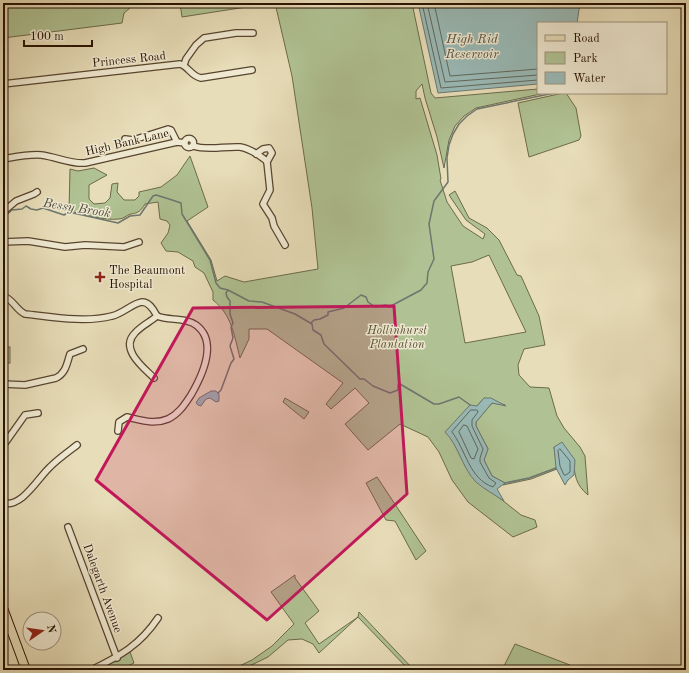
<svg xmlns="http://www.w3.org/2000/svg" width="689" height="673" font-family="'Old Standard TT',serif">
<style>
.green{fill:#b0c293;stroke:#6c6a4a;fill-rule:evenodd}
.water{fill:#99bab7;stroke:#6c776f}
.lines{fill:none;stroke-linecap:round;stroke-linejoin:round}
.shore{stroke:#60665c;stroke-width:1}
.stream{stroke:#6c776f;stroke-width:1.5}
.minor-casing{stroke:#584530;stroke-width:8}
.major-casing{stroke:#281202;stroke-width:9}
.highway-casing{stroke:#281202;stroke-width:10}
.minor{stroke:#efe9d1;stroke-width:5.5}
.major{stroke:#e7ddb8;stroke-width:7}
.highway{stroke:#e7ddb8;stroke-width:8}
.marked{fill:#c2185b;fill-opacity:0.2;stroke:#c2185b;stroke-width:3;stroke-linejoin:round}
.poi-dot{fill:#8f2418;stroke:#efe9d1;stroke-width:1.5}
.labels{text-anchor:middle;stroke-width:3;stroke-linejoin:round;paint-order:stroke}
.street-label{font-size:12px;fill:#281202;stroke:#efe9d1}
.poi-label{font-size:12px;fill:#281202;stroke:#efe9d1;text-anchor:start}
.park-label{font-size:12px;font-style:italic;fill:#585035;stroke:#efe9d1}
.water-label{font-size:13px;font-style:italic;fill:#504d41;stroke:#efe9d1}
</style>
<rect width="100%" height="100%" fill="#e7ddb8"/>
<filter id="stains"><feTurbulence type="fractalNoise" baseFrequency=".005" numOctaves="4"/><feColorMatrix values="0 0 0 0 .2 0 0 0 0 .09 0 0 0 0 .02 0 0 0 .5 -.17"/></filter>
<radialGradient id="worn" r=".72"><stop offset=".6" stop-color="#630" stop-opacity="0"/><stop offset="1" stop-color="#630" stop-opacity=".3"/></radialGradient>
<g class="green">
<path d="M3,3H136L124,13L122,23L3,38Z"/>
<path d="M180,3H272L182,17Z"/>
<path d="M275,3H412L431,93L435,98L538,89V93H545L476,108L464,116L455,126L449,140L444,168L437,137L425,98L422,84L416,91V99L420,98L437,155L441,179L440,180L447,202L463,226L483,239L485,234L466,220L449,195L455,191L469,218L487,228L499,240L517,275L521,276L539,316L545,345L524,349L518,365L519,375L530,387L549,388L557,416L564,428L580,447L585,456L588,495C576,485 574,475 574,460L554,447L557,469L531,479L503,485L505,483L492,476L484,460L488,449L476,426V422L492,403L505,405L484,398L477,406L446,432L452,439L467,469L476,481L492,492L521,515L535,520L537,527L513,537L468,502L452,480L439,452L428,437L400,424L368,450L345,424L369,403L355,388L331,409L326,404L343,383L267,329H249V339L240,358C234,335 232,315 213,300V292L204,273L195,267L193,261L178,252L166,251L161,243L168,233L170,225L167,221L160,219L158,202L145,204C141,211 138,213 131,214C126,215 124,219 119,219C105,221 83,214 69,211L70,169L78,171L94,168L107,175L89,185V199L94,204L105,203L110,198L112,184L118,183L117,192L124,200H135L139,196V192L161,187L177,175L190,156L208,207L187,221L211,260L217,281L225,276L244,282L318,269L312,208L292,76ZM489,255L526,332L465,343L451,266L472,262Z"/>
<path d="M563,93H566L576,108L581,136L579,140L529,157L518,103Z"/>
<rect x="3" y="347" width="7" height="16"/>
<path d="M285,398L309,412L304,419L283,402Z"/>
<path d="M377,477L426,551L416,560L395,521L386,520L366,483Z"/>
<path d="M295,575V578L319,611L305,623L319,644L358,617L359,612L414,670H409L358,617L319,653L313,644L302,639L288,640L268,657L241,670H231L252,660L272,646L294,624L271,592Z"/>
<path d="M515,644L570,665L568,670H502Z"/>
<path d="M130,652L134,663L119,670H98Z"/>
</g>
<g class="water">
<path d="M418,3H580L577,23H538V84L438,93Z"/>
<path d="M211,391H216L219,394V401L216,402L210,398L206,399L201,406L198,405L196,403L199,398Z"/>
<path d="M484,398H491L506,406L492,403L476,422V426L488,449L484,460L492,476L505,483L497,489L504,501C495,495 484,489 476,482C462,468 459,446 445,432L470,405L477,406Z"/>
<path d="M562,442L575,460L574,475L568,480L565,485L556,468L554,447Z"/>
</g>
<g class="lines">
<g class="shore">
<path d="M422,3L441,88L538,80"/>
<path d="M427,3L445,82L538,75"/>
<path d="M434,3L450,76L538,69"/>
<path d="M471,410H477L478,412L472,420V426L483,449L480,458V462L489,478L496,483L493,487C469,479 466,450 452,432Z"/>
<path d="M464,425L467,426L478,449L474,459L471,458L459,432Z"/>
<path d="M560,449L570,461V472L566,475H564L560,466L558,451Z"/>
</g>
<g class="stream">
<path d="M3,218L12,210L22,209L26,206L31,209L37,210L43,208L64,215L69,212L118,223L130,216L140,215L153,196L156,195L169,199L181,203L182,214L210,260L216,283L220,288L228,290L249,301L262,302L295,314L312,324L313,330L321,335L324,344L360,379H364L373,386L390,393L398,390V385L400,384L434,404H439L459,397L470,405"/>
<path d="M311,323L314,320L320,319L328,315V312L344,308L361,295L366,297L368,302L375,307L386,305L389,307L421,290L427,283L428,272L434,259L429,224L434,201L448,182L447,158L449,145L453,134L459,124L467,116L477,109L554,93"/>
<path d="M218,393L221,390L231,363L234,359L230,346L233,338L231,327L233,323L230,314V301L227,297L226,293L228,290"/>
<path d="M505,483L529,478L556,468"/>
</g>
<g class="minor-casing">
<g id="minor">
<path d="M184,65L186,59L196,45L204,38L236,33H253"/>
<path d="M3,84L180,64C189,67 191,76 201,78L252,70"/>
<circle cx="189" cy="143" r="4.5"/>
<path d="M125,139L133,140L168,129L171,130L177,142"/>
<path d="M193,146C209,151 224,146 240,147C246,148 252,151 257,154C261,157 265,159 267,162L270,190L263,204L272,218L274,226L285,245"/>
<path d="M256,154L263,149L269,148L272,153L267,162"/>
<path d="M3,159C15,157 29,154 41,155C57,157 70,164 85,163L177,142L185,143"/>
<path d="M3,212L16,201L34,194L37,192"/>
<path d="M3,242L28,241L65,247L85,245L124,247L139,242"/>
<path d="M3,296C13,299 16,310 25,314C52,317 85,323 112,316C122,314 133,303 142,302C150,302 154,311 157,316"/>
<path d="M3,384L25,385L56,378C66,373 67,363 70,354L83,349"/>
<path d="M118,431L119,422L127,417C141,420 154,425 168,419C179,414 185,404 191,395C202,376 219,342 196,325C185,317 169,321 157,316C150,322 141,326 135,333C119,349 144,368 154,378"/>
<path d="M3,446L25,415L38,413"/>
<path d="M3,503C22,508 38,478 50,467C58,459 68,452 77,445"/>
<path d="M68,527L117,658"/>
<path d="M91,670C120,656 140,645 158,618"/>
</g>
</g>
<g class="major-casing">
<path id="major" d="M685,670L686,667"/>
</g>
<g class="highway-casing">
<path id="highway" d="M3,608L26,670"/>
</g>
<use href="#minor" class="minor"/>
<use href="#major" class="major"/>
<use href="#highway" class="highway"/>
</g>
<path class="marked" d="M394,306L407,494L267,620L96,480L193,308Z"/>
<path class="poi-dot" d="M98 271h4v4h4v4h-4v4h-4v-4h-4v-4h4z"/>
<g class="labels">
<g class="street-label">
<text transform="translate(129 59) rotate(-6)" y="4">Princess Road</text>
<text transform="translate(127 142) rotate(-13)" y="4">High Bank Lane</text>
<text transform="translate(103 588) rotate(70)" y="4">Dalegarth Avenue</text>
</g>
<g class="poi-label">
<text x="109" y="274">The Beaumont<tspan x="109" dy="14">Hospital</tspan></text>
</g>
<g class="park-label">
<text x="397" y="334">Hollinhurst<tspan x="397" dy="14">Plantation</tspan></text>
</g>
<g class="water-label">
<text x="472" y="43">High Rid<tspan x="472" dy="15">Reservoir</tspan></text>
<text transform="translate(77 207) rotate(9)" y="5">Bessy Brook</text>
</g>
</g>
<rect width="689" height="673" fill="none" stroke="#e7ddb8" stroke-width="16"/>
<rect x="4" y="4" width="681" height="665" fill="none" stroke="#281202" stroke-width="2"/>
<rect x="8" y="8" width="673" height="657" fill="none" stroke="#281202"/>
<rect x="537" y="22" width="130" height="72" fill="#efe9d1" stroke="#9f937e"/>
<rect x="545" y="35" width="20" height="6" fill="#e7ddb8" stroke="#9f937e"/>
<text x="573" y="42" font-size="12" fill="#281202">Road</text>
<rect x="545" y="52" width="20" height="12" fill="#b0c293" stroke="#9f937e"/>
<text x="573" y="62" font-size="12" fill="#281202">Park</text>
<rect x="545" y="72" width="20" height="12" fill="#99bab7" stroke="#9f937e"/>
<text x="573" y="82" font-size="12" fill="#281202">Water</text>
<g transform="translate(42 631) rotate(77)"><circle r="19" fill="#efe9d1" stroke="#9f937e"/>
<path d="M0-3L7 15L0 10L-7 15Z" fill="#8f2418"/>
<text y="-6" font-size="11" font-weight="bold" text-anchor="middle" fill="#281202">N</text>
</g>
<path d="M24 40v6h68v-6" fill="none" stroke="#281202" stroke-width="2"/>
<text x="30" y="40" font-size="12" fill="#281202" stroke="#efe9d1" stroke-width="3" paint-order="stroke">100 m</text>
<rect width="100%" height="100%" filter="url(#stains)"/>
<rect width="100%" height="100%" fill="url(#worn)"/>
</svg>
